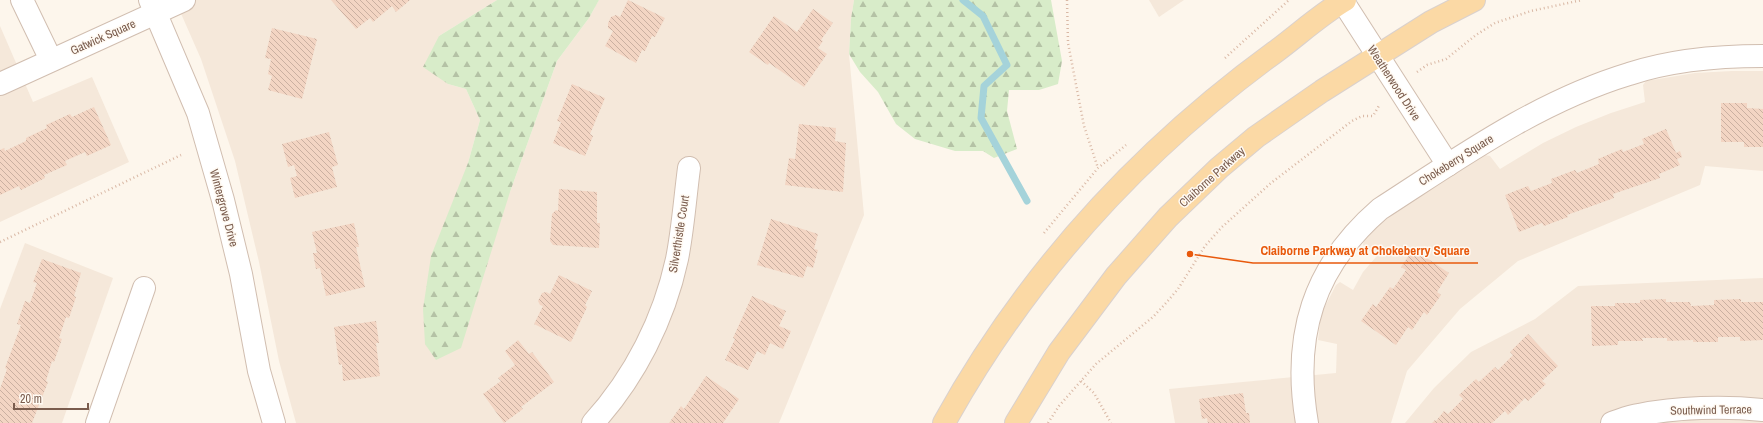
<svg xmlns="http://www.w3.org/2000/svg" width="1763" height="423" font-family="'Archivo Narrow',sans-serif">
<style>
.residential{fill:#f5e8da}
.forest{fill:url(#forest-firs)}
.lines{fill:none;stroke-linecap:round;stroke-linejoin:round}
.stream{stroke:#a5d3da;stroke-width:7}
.building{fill:url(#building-back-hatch)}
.minor-casing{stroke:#d1beb0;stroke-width:24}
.major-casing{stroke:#dad1cd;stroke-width:24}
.path{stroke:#d9b8a5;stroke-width:2.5;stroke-dasharray:1 3;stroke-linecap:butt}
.minor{stroke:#fff;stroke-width:22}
.major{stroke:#fbd9a5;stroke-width:22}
.labels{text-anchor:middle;stroke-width:3;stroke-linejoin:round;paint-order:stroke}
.street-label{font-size:12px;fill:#7a5c4d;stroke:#fffaf3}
.leader{fill:none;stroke:#e8590c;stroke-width:1.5}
.callout-dot{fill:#e8590c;stroke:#fffaf3;stroke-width:1.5}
.callout-label{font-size:13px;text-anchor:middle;font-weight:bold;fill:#e8590c;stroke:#fffaf3;stroke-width:3;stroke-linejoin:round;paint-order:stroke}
</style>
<defs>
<pattern id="forest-firs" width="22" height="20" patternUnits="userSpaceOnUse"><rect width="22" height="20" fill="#d8ecc9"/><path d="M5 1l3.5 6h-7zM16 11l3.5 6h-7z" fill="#b4c2a5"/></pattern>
<pattern id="building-back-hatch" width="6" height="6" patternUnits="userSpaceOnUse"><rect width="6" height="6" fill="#f3d5c3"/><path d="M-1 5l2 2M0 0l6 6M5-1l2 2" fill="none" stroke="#cab0a1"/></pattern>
</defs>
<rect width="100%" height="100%" fill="#fdf6ec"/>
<g class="residential">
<path d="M175,0H497L439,36L448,84L466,89L480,120L468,163L510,192L557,61L589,18L599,0H854L851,19L849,54L864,215L779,423H296L279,361L259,262L235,161L201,59Z"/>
<path d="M1149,0H1184L1159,17Z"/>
<path d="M0,26L33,102L92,77L129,162L0,222Z"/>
<path d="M1732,71H1763V171L1705,166L1700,185L1518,261L1460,309L1407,371L1391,423H1175L1169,389L1336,373L1337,344L1318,340L1321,314L1336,285L1340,282L1353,290L1363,272L1376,257L1363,245L1364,239L1387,217L1485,155L1490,156L1500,169L1543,143L1576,127L1611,113L1645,102L1643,85L1646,81L1695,73Z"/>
<path d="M25,243L113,278L62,423H0V309Z"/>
<path d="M1763,278V423H1405L1434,388L1471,352L1535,319L1578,286Z"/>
</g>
<g class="forest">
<path d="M497,0H599L589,18L557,61L510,192L461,348L436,360L425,344L423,309L431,256L468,163L480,120L466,89L448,84L423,67L439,36Z"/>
<path d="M854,0H1051L1062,61L1058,84L1039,90H1009L1007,111L1017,149L994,158L983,151H955L915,139L896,124L878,92L860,72L849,54L851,19Z"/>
</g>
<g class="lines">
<path class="stream" d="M963,0L983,16L1007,65L984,86L981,118L1027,201"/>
</g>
<g class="building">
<path d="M331,0H410L396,12L392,6L373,22L370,18L356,29Z"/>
<path d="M628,0L665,18L655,37L652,36L645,51L642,50L636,63L605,46L613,31L608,28V23L611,17L616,15L620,17Z"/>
<path d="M813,9L833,23L821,40L823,41L818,48L827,54L804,87L769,63L768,65L749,52L774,16L797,32Z"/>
<path d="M272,28L317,39L302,99L268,90L272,76L268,74L271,59L265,58Z"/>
<path d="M572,84L605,98L590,134L593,136L585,156L553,143L561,122L557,121Z"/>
<path d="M1721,103H1747V108L1763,109V147H1744V142H1721Z"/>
<path d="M94,107L111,145L87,156L85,152L65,161L67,165L44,175L45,178L21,190L19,186L0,195V150L4,148L5,151L26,141V138L47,128L46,125L70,114L72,117Z"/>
<path d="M799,124L836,128L835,141L846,143L843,192L785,185L789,158L795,159Z"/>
<path d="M1666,129L1676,153L1680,151L1682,157L1677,159L1680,165L1659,174L1660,178L1613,194L1614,198L1567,215L1568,217L1544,226L1542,223L1519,232L1505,195L1528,186L1531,191L1552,183L1551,179L1575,170L1577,173L1599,164L1598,159L1622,149L1623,152L1644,144L1642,139Z"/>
<path d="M329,132L338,165L332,167L337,187L295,198L290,178L297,176L294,165L288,167L282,144Z"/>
<path d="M559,189L597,192V223H600L599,248L553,245L550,241L552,214L556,210L558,211Z"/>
<path d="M771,219L818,234L814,249L818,250L813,268L807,266L803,278L757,265Z"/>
<path d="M354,223L359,247H356L365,287L326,296L320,268L316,269L313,253H317L312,232Z"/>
<path d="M1413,249L1449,273L1437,292L1441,295L1427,315L1424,312L1412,330L1408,327L1396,345L1361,321L1373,304L1376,307L1390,287L1393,289L1406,270L1401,267Z"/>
<path d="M42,259L81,273L74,296L76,297L69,318L66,317L59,338L62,339L54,362L52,361L46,381L48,382L32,423H0V389L7,369L5,368L21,325L17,324L25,301L30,303L37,283L33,282Z"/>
<path d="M559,275L592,291L585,305L587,307L571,342L534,324L543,306L540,305L538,301L542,293L546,292L550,294Z"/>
<path d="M752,296L786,311L779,326L791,331L783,349L770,343L765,355L757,351L748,370L725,360L735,339L733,338Z"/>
<path d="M1666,299V302H1690L1691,306L1714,305V300L1741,299V302H1763V340L1740,341V337H1718V342H1693V340L1667,341V338H1642L1643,341H1618V345L1592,346L1591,306H1615V303H1640V300Z"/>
<path d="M376,321L379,343H376L380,376L343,381L342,364L339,365L334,327Z"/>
<path d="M1528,334L1558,366L1542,381L1546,384L1528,401L1525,398L1508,415L1505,411L1492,423H1432L1435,420L1436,421L1444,411L1448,414L1463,399L1459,395L1476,379L1479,382L1495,367L1498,370L1513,355L1510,352Z"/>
<path d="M518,340L529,354L532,352L554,382L521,407L523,409L504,423L483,394L501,381L498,378L515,365L505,351Z"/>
<path d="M706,376L739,399L723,423H669L681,406L684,409Z"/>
<path d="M1243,393L1246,413H1249L1250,423H1208L1207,418L1202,419L1199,399Z"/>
</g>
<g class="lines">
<g class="minor-casing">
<g id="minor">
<path d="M22,0L51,60"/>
<path d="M150,0L198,113L223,200L241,274L259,371L274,423"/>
<path d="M1342,0L1448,165"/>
<path d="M0,84L184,0"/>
<path d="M97,423L144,288"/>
<path d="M593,423C635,377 664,319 677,259C683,229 685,198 689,168"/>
<path d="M1307,423C1292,336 1313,267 1380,209C1459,158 1537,102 1629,74C1671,60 1718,56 1763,56"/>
<path d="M1612,423C1621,420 1630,416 1639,415C1677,407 1725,406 1763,410"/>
</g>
</g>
<g class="major-casing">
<g id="major">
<path d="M944,423C1026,275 1138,152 1275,52C1298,35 1321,14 1345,0"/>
<path d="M1016,423L1059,352L1116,276L1168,217L1219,168L1256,137L1322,91L1431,22L1474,0"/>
</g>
</g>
<g class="path">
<path d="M1067,0L1068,43L1084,126L1098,168"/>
<path d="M1225,58L1289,0"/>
<path d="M1417,72L1427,65L1446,59L1476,35L1495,23L1531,11L1582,0"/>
<path d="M1044,233L1098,168L1126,145"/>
<path d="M0,242L181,155"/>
<path d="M1081,381L1094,393L1111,423"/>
<path d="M1048,423L1059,406L1096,364L1154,316L1166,303L1178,289L1205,246L1222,227L1271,183L1352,121L1362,116H1373L1380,104"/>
</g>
<use href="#minor" class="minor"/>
<use href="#major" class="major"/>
</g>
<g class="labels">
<g class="street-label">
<text transform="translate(103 37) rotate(-24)" y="4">Gatwick Square</text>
<text transform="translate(1394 83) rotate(57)" y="4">Weatherwood Drive</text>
<text transform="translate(1456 160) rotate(-32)" y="4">Chokeberry Square</text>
<text transform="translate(1212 177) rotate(-42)" y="4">Claiborne Parkway</text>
<text transform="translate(224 208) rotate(75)" y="4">Wintergrove Drive</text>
<text transform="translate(679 234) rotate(-81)" y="4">Silverthistle Court</text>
<text transform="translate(1711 410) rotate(-1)" y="4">Southwind Terrace</text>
</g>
</g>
<path class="leader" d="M1190 254L1253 263H1478"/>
<circle class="callout-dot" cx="1190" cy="254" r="4"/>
<g class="callout-label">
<text x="1365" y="255">Claiborne Parkway at Chokeberry Square</text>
</g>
<path d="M14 403v6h74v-6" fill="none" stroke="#7a5c4d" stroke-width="2"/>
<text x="20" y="403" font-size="12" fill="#7a5c4d" stroke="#fffaf3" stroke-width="3" paint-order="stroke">20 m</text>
</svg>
